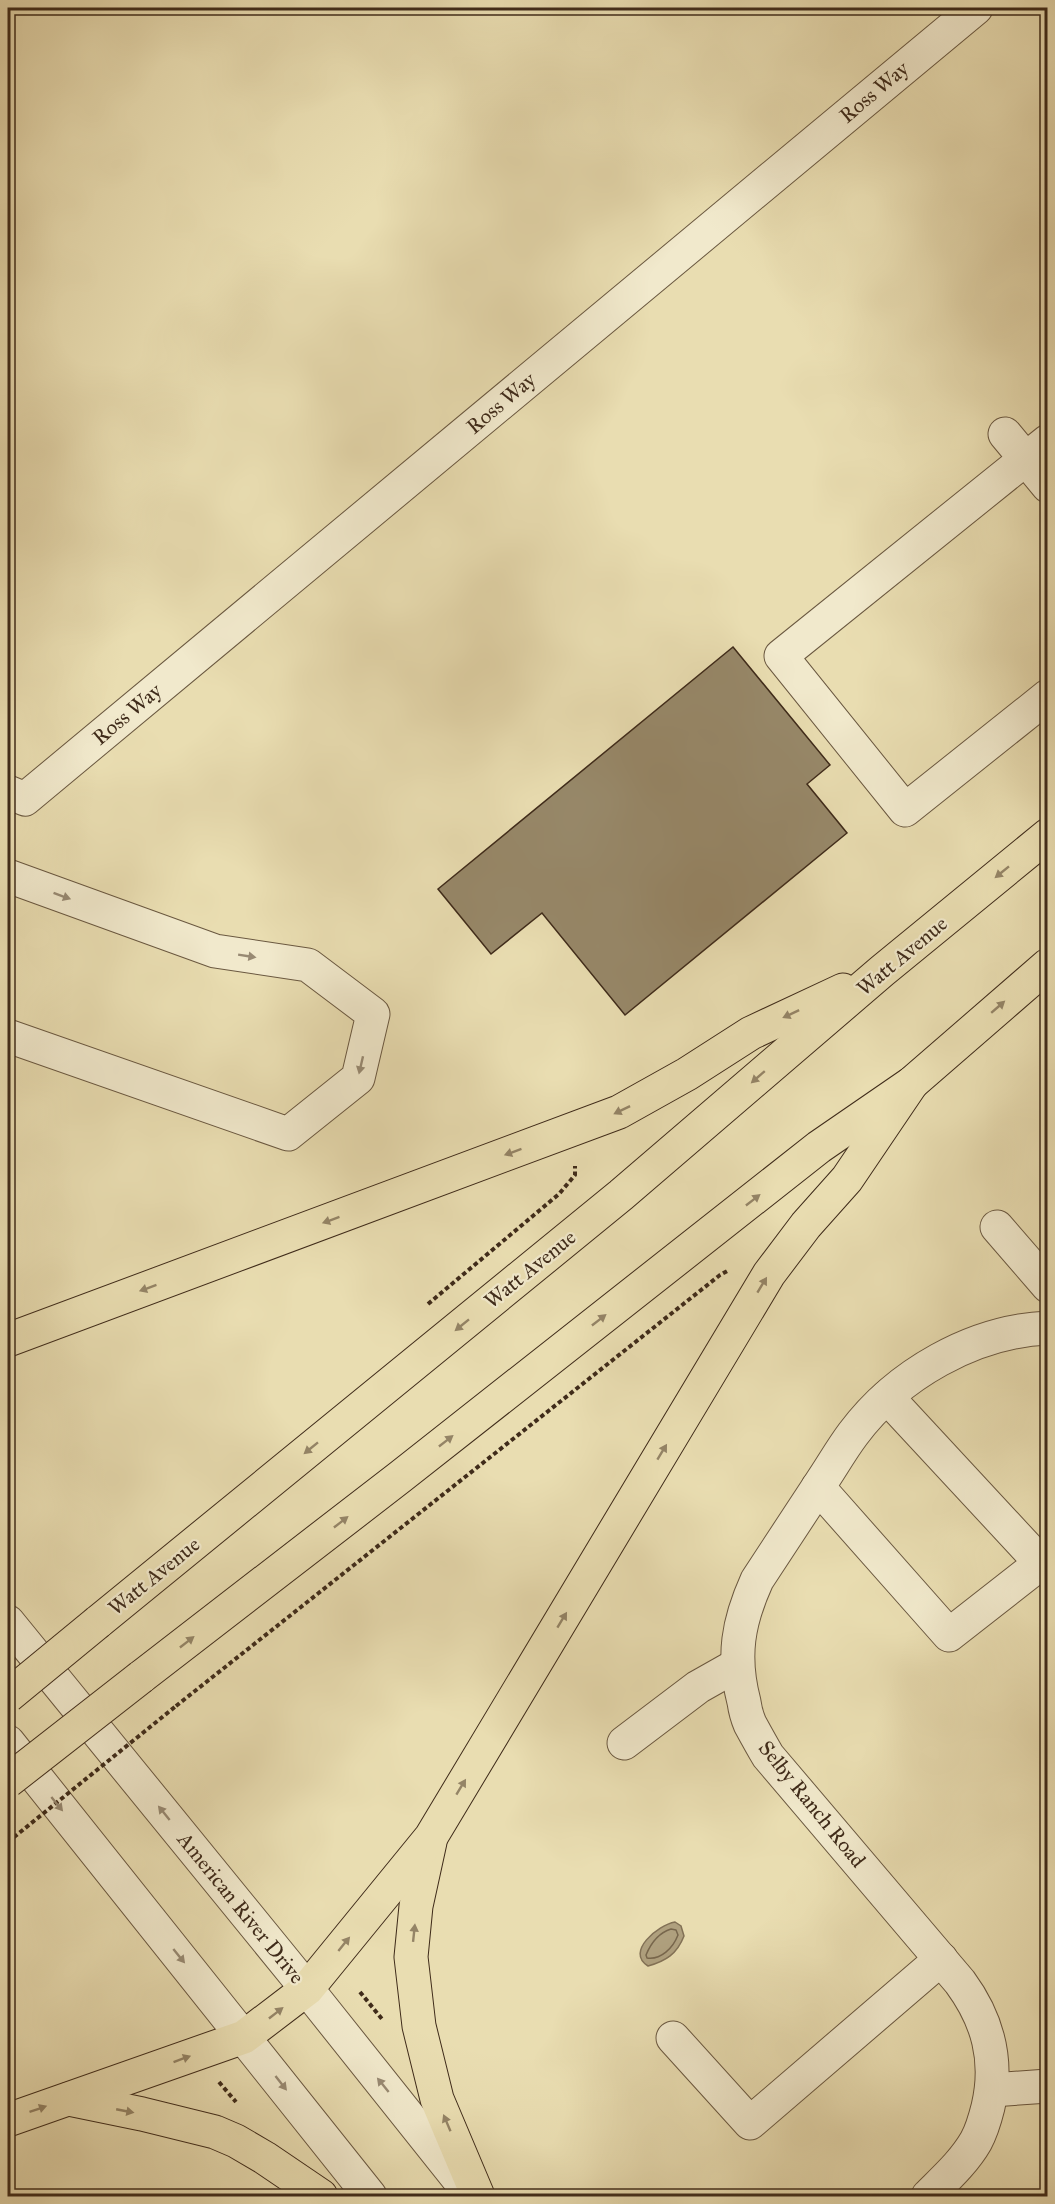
<svg xmlns="http://www.w3.org/2000/svg" width="1055" height="2204" font-family="'IM FELL Great Primer',serif">
<style>
.water{fill:#afa07e;stroke:#827156;stroke-width:1.5}
.lines{fill:none;stroke-linecap:round;stroke-linejoin:round}
.shore{stroke:#77664c;stroke-width:1.5}
.building{fill:#978869;stroke:#3f2b1a;stroke-width:1.5}
.minor-casing{stroke:#6a5840;stroke-width:35}
.major-casing{stroke:#3f2b1a;stroke-width:35}
.path{stroke:#3f2b1a;stroke-width:4;stroke-dasharray:4.5 3;stroke-linecap:butt}
.minor{stroke:#f1e9cc;stroke-width:33}
.major{stroke:#e9ddb1;stroke-width:33}
.major-bridge-casing{stroke:#3f2b1a;stroke-width:35;stroke-linecap:butt}
.path-bridge{stroke:#3f2b1a;stroke-width:4;stroke-dasharray:4.5 3;stroke-linecap:butt}
.major-bridge{stroke:#e9ddb1;stroke-width:33}
.oneway{fill:#948466}
.oneway2{fill:#988a73}
.labels{text-anchor:middle;stroke-width:4.5;stroke-linejoin:round;paint-order:stroke}
.street-label{font-size:21px;fill:#3f2b1a;stroke:#f1e9cc}
</style>
<rect width="100%" height="100%" fill="#e9ddb1"/>
<filter id="stains"><feTurbulence type="fractalNoise" baseFrequency=".00333" numOctaves="4"/><feColorMatrix values="0 0 0 0 .2 0 0 0 0 .09 0 0 0 0 .02 0 0 0 .5 -.17"/></filter>
<radialGradient id="worn" r=".72"><stop offset=".6" stop-color="#630" stop-opacity="0"/><stop offset="1" stop-color="#630" stop-opacity=".3"/></radialGradient>
<path class="water" d="M675,1922L681,1926L684,1936C677,1954 666,1961 648,1966C625,1952 658,1925 675,1922Z"/>
<g class="lines">
<path class="shore" d="M671,1929L676,1930L678,1935C673,1948 661,1960 647,1958L646,1955C651,1943 658,1933 671,1929Z"/>
</g>
<path class="building" d="M733,647L830,765L807,784L847,833L625,1015L542,913L491,954L438,889Z"/>
<g class="lines">
<g class="minor-casing">
<g id="minor">
<path d="M1005,434L1048,486"/>
<path d="M1048,441L781,656L905,810L1048,696"/>
<path d="M8,792L25,799L976,8"/>
<path d="M8,876L215,951L308,965L373,1014L358,1078L288,1134L8,1036"/>
<path d="M997,1227L1048,1286"/>
<path d="M818,1487L949,1635L1041,1563L887,1397"/>
<path d="M8,1622L307,1989L472,2196"/>
<path d="M8,1742L370,2196"/>
<path d="M624,1743L698,1687L737,1665"/>
<path d="M673,2038L750,2123L941,1959"/>
<path d="M992,2090L1048,2086"/>
<path d="M928,2196C945,2179 964,2162 976,2141C982,2130 985,2119 988,2107C999,2060 988,2020 960,1982L768,1756C762,1746 756,1735 750,1724C747,1717 745,1709 744,1702C732,1656 738,1622 757,1580C778,1548 799,1516 820,1484C831,1468 841,1450 853,1434C897,1375 973,1331 1048,1328"/>
</g>
</g>
<g class="major-casing">
<g id="major">
<path d="M8,1340L619,1112L687,1074L751,1033L843,990"/>
<path d="M98,1622L621,1195L882,971L1048,835"/>
<path d="M141,1677L400,1477L819,1147L912,1083L1048,965"/>
<path d="M430,1842L416,1906L411,1957L419,2026L437,2099L478,2196"/>
<path d="M69,2099L142,2114L215,2132L236,2141L265,2158L321,2196"/>
<path d="M8,2120L244,2037L307,1989L431,1837L769,1274L806,1225L847,1179L912,1083"/>
</g>
</g>
<g class="path">
<path d="M428,1304L559,1194L575,1175V1166"/>
<path d="M176,1706L720,1275L729,1270"/>
<path d="M360,1992L382,2019"/>
<path d="M219,2082L236,2102"/>
</g>
<use href="#minor" class="minor"/>
<use href="#major" class="major"/>
<g class="major-bridge-casing">
<g id="major-bridge">
<path d="M8,1696L98,1622"/>
<path d="M8,1781L141,1677"/>
</g>
</g>
<path class="path-bridge" d="M8,1842L176,1706"/>
<use href="#major-bridge" class="major-bridge"/>
</g>
<defs><path id="oneway-solid" d="M-6-.8H1V-3.2L6.5 0L1 3.2V.8H-6Z" transform="scale(1.5)"/></defs>
<g class="oneway">
<use href="#oneway-solid" transform="translate(1002 872) rotate(141)"/>
<use href="#oneway-solid" transform="translate(998 1007) rotate(-41)"/>
<use href="#oneway-solid" transform="translate(791 1014) rotate(155)"/>
<use href="#oneway-solid" transform="translate(758 1077) rotate(139)"/>
<use href="#oneway-solid" transform="translate(622 1110) rotate(154)"/>
<use href="#oneway-solid" transform="translate(513 1152) rotate(160)"/>
<use href="#oneway-solid" transform="translate(753 1200) rotate(-38)"/>
<use href="#oneway-solid" transform="translate(331 1220) rotate(160)"/>
<use href="#oneway-solid" transform="translate(762 1285) rotate(-59)"/>
<use href="#oneway-solid" transform="translate(148 1288) rotate(160)"/>
<use href="#oneway-solid" transform="translate(599 1320) rotate(-38)"/>
<use href="#oneway-solid" transform="translate(462 1325) rotate(141)"/>
<use href="#oneway-solid" transform="translate(446 1441) rotate(-38)"/>
<use href="#oneway-solid" transform="translate(311 1448) rotate(141)"/>
<use href="#oneway-solid" transform="translate(662 1452) rotate(-59)"/>
<use href="#oneway-solid" transform="translate(341 1522) rotate(-38)"/>
<use href="#oneway-solid" transform="translate(562 1620) rotate(-59)"/>
<use href="#oneway-solid" transform="translate(187 1642) rotate(-38)"/>
<use href="#oneway-solid" transform="translate(461 1787) rotate(-59)"/>
<use href="#oneway-solid" transform="translate(414 1933) rotate(-84)"/>
<use href="#oneway-solid" transform="translate(344 1944) rotate(-51)"/>
<use href="#oneway-solid" transform="translate(276 2013) rotate(-38)"/>
<use href="#oneway-solid" transform="translate(182 2059) rotate(-20)"/>
<use href="#oneway-solid" transform="translate(38 2109) rotate(-19)"/>
<use href="#oneway-solid" transform="translate(125 2111) rotate(11)"/>
<use href="#oneway-solid" transform="translate(447 2123) rotate(-113)"/>
</g>
<g class="oneway2">
<use href="#oneway-solid" transform="translate(62 896) rotate(20)"/>
<use href="#oneway-solid" transform="translate(247 956) rotate(9)"/>
<use href="#oneway-solid" transform="translate(361 1065) rotate(103)"/>
<use href="#oneway-solid" transform="translate(57 1804) rotate(51)"/>
<use href="#oneway-solid" transform="translate(164 1813) rotate(-129)"/>
<use href="#oneway-solid" transform="translate(179 1956) rotate(51)"/>
<use href="#oneway-solid" transform="translate(281 2083) rotate(52)"/>
<use href="#oneway-solid" transform="translate(383 2085) rotate(-129)"/>
</g>
<g class="labels">
<g class="street-label">
<text transform="translate(874 92) rotate(-40)" y="7">Ross Way</text>
<text transform="translate(501 403) rotate(-40)" y="7">Ross Way</text>
<text transform="translate(127 714) rotate(-40)" y="7">Ross Way</text>
<text transform="translate(902 956) rotate(-40)" y="7">Watt Avenue</text>
<text transform="translate(530 1269) rotate(-39)" y="7">Watt Avenue</text>
<text transform="translate(154 1576) rotate(-39)" y="7">Watt Avenue</text>
<text transform="translate(812 1804) rotate(51)" y="7">Selby Ranch Road</text>
<text transform="translate(241 1908) rotate(51)" y="7">American River Drive</text>
</g>
</g>
<rect width="1055" height="2204" fill="none" stroke="#e9ddb1" stroke-width="30"/>
<rect x="9" y="9" width="1037" height="2186" fill="none" stroke="#3f2b1a" stroke-width="3"/>
<rect x="15" y="15" width="1025" height="2174" fill="none" stroke="#3f2b1a" stroke-width="1.5"/>
<rect width="100%" height="100%" filter="url(#stains)"/>
<rect width="100%" height="100%" fill="url(#worn)"/>
</svg>
